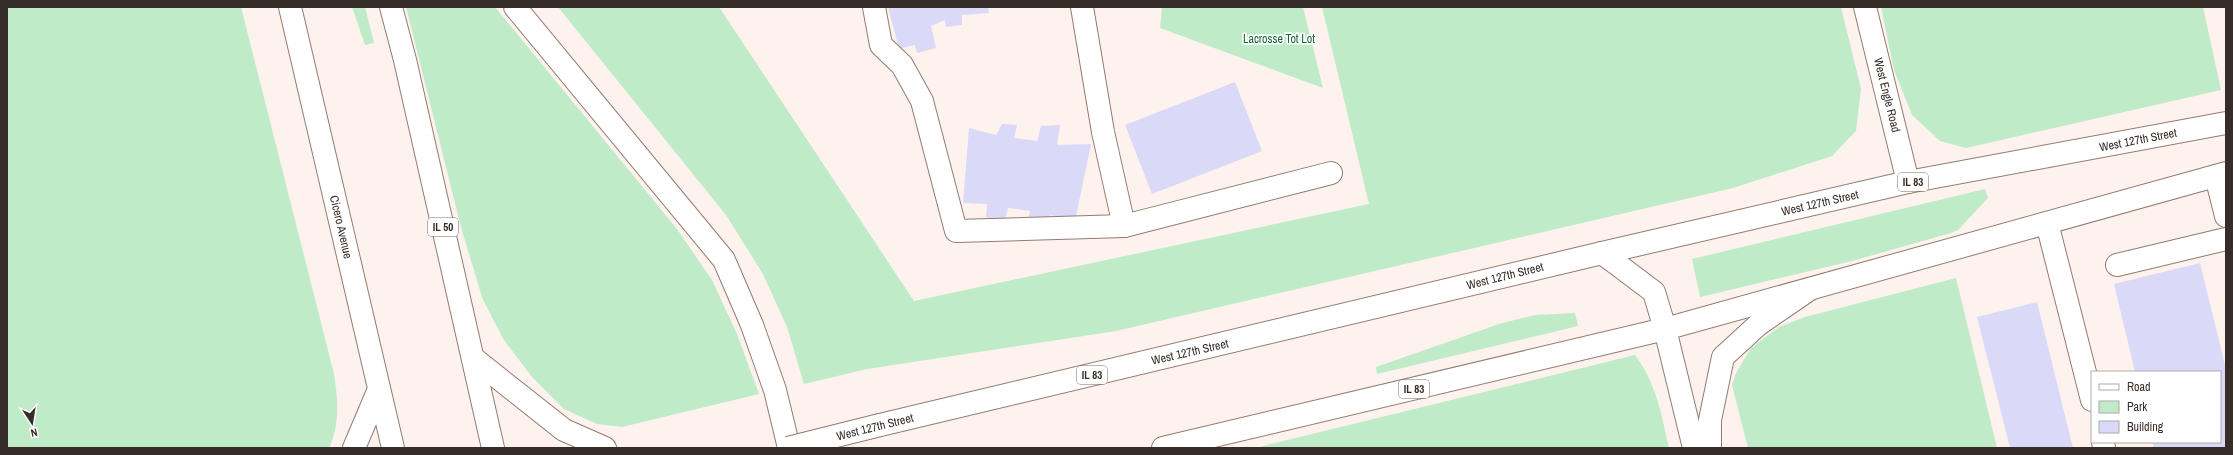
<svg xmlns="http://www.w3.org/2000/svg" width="2233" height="455" font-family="'Archivo Narrow',sans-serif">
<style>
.green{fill:#bfebc9}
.building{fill:#dad9f8}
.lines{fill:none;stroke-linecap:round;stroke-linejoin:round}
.minor-casing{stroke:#927c71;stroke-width:24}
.major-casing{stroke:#927c71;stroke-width:24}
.highway-casing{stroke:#927c71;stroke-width:24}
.minor{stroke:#fff;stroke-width:22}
.major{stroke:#fff;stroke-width:22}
.highway{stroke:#fff;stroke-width:22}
.major-bridge-casing{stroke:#927c71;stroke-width:24;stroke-linecap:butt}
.major-bridge{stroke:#fff;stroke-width:22}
.labels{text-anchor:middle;stroke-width:3.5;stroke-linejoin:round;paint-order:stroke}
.shield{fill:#fff;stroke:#726c68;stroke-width:1}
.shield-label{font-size:11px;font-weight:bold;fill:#362d28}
.park-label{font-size:12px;fill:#176837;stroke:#fff}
.street-label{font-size:12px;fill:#362d28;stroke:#fff}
</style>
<rect width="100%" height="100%" fill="#fdf2ed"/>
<g class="green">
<path d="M7,7H241L334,374C338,399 340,425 329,448H7Z"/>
<path d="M352,7H365L374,43L365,45Z"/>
<path d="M406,7H495L677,229L712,280L737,334L759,394L622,427L597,424L564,409L532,377L504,340L483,300L462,231Z"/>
<path d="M558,7H719L914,301L1369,204L1322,7H1841L1861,89L1856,131L1832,156L1733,188L1116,331L867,369L804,384L787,327L763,274L726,215Z"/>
<path d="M1162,7H1303L1323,88L1160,28Z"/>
<path d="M1881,7H2203L2221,90L1966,148L1940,141L1912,115L1894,70Z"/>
<path d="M1985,189L1988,198L1958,230L1951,233L1852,261L1700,297L1692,259Z"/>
<path d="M1956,278L1997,448H1748L1732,385L1736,373L1751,348L1779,327L1805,317Z"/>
<path d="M1575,313L1578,326L1377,374L1376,367L1502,323L1535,315Z"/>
<path d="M1635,355C1657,385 1661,413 1669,448H1255Z"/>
</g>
<g class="building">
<path d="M888,7H988L989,13L962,15V25L946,27L945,20L931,26L936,48L917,53L915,45L899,49Z"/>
<path d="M1235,82L1262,151L1152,194L1125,125Z"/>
<path d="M1002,124L1017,125L1014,138L1037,141L1041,126L1060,125L1057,145L1091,144L1075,221L1050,215L1049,225L1028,222L1030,211L1008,208L1005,220L986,217L987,204L963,203L969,128L996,135Z"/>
<path d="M2200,263L2226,369V448H2154L2152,442H2220V372H2135L2114,284Z"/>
<path d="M2037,302L2073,448H2010L1977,317Z"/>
</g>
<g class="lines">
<g class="minor-casing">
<g id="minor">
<path d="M874,7L881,45L902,65L922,101L956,231L1124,226"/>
<path d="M1082,7L1103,132L1124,226L1331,173"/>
<path d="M1865,7L1908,182"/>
<path d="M2216,176L2226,216"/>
<path d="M2047,223L2092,400"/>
<path d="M2117,265L2226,239"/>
<path d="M2103,442L2104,448"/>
</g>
</g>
<g class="major-casing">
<g id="major">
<path d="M290,7L393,448"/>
<path d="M391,7L405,60L493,448"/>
<path d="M473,358L564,430L605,448"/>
<path d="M880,425L1602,253L1908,182L2226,123"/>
<path d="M354,448L379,389"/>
<path d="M1163,448L1665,329L2226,173"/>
</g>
</g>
<g class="highway-casing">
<g id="highway">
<path d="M515,7L724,260L752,325L775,390L789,448"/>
<path d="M1602,253L1654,292L1665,329L1694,448"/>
<path d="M1710,448V420L1723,357L1759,324L1810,289"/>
</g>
</g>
<use href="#minor" class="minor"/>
<use href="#major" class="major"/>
<use href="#highway" class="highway"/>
<g class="major-bridge-casing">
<path id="major-bridge" d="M788,448L880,425"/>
</g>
<use href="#major-bridge" class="major-bridge"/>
</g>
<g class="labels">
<g class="shield">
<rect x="1898" y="173" width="30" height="18" rx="3"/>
<rect x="428" y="218" width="30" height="18" rx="3"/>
<rect x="1077" y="366" width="30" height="18" rx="3"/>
<rect x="1399" y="380" width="30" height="18" rx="3"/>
</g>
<g class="shield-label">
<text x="1913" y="186">IL 83</text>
<text x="443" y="231">IL 50</text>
<text x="1092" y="379">IL 83</text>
<text x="1414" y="393">IL 83</text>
</g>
<g class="park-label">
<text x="1279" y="43">Lacrosse Tot Lot</text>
</g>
<g class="street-label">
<text transform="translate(1887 95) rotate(76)" y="4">West Engle Road</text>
<text transform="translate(2138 140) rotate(-11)" y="4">West 127th Street</text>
<text transform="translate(1820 203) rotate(-13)" y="4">West 127th Street</text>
<text transform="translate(341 227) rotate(77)" y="4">Cicero Avenue</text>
<text transform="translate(1505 276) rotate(-14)" y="4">West 127th Street</text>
<text transform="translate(1190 352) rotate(-13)" y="4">West 127th Street</text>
<text transform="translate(875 427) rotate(-14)" y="4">West 127th Street</text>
</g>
</g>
<rect width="2233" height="455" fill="none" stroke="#362d28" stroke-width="16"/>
<rect x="2091" y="371" width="130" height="72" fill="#ffffff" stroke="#afaba9"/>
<rect x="2099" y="384" width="20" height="6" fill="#ffffff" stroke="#afaba9"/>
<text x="2127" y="391" font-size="12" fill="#362d28">Road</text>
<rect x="2099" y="401" width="20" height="12" fill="#bfebc9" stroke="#afaba9"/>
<text x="2127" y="411" font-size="12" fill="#362d28">Park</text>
<rect x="2099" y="421" width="20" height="12" fill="#dad9f8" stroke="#afaba9"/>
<text x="2127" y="431" font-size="12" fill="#362d28">Building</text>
<g transform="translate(32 423) rotate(168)" stroke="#ffffff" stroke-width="3" paint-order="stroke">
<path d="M0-3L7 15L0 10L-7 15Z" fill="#362d28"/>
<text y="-6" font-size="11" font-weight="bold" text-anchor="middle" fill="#362d28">N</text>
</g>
</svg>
